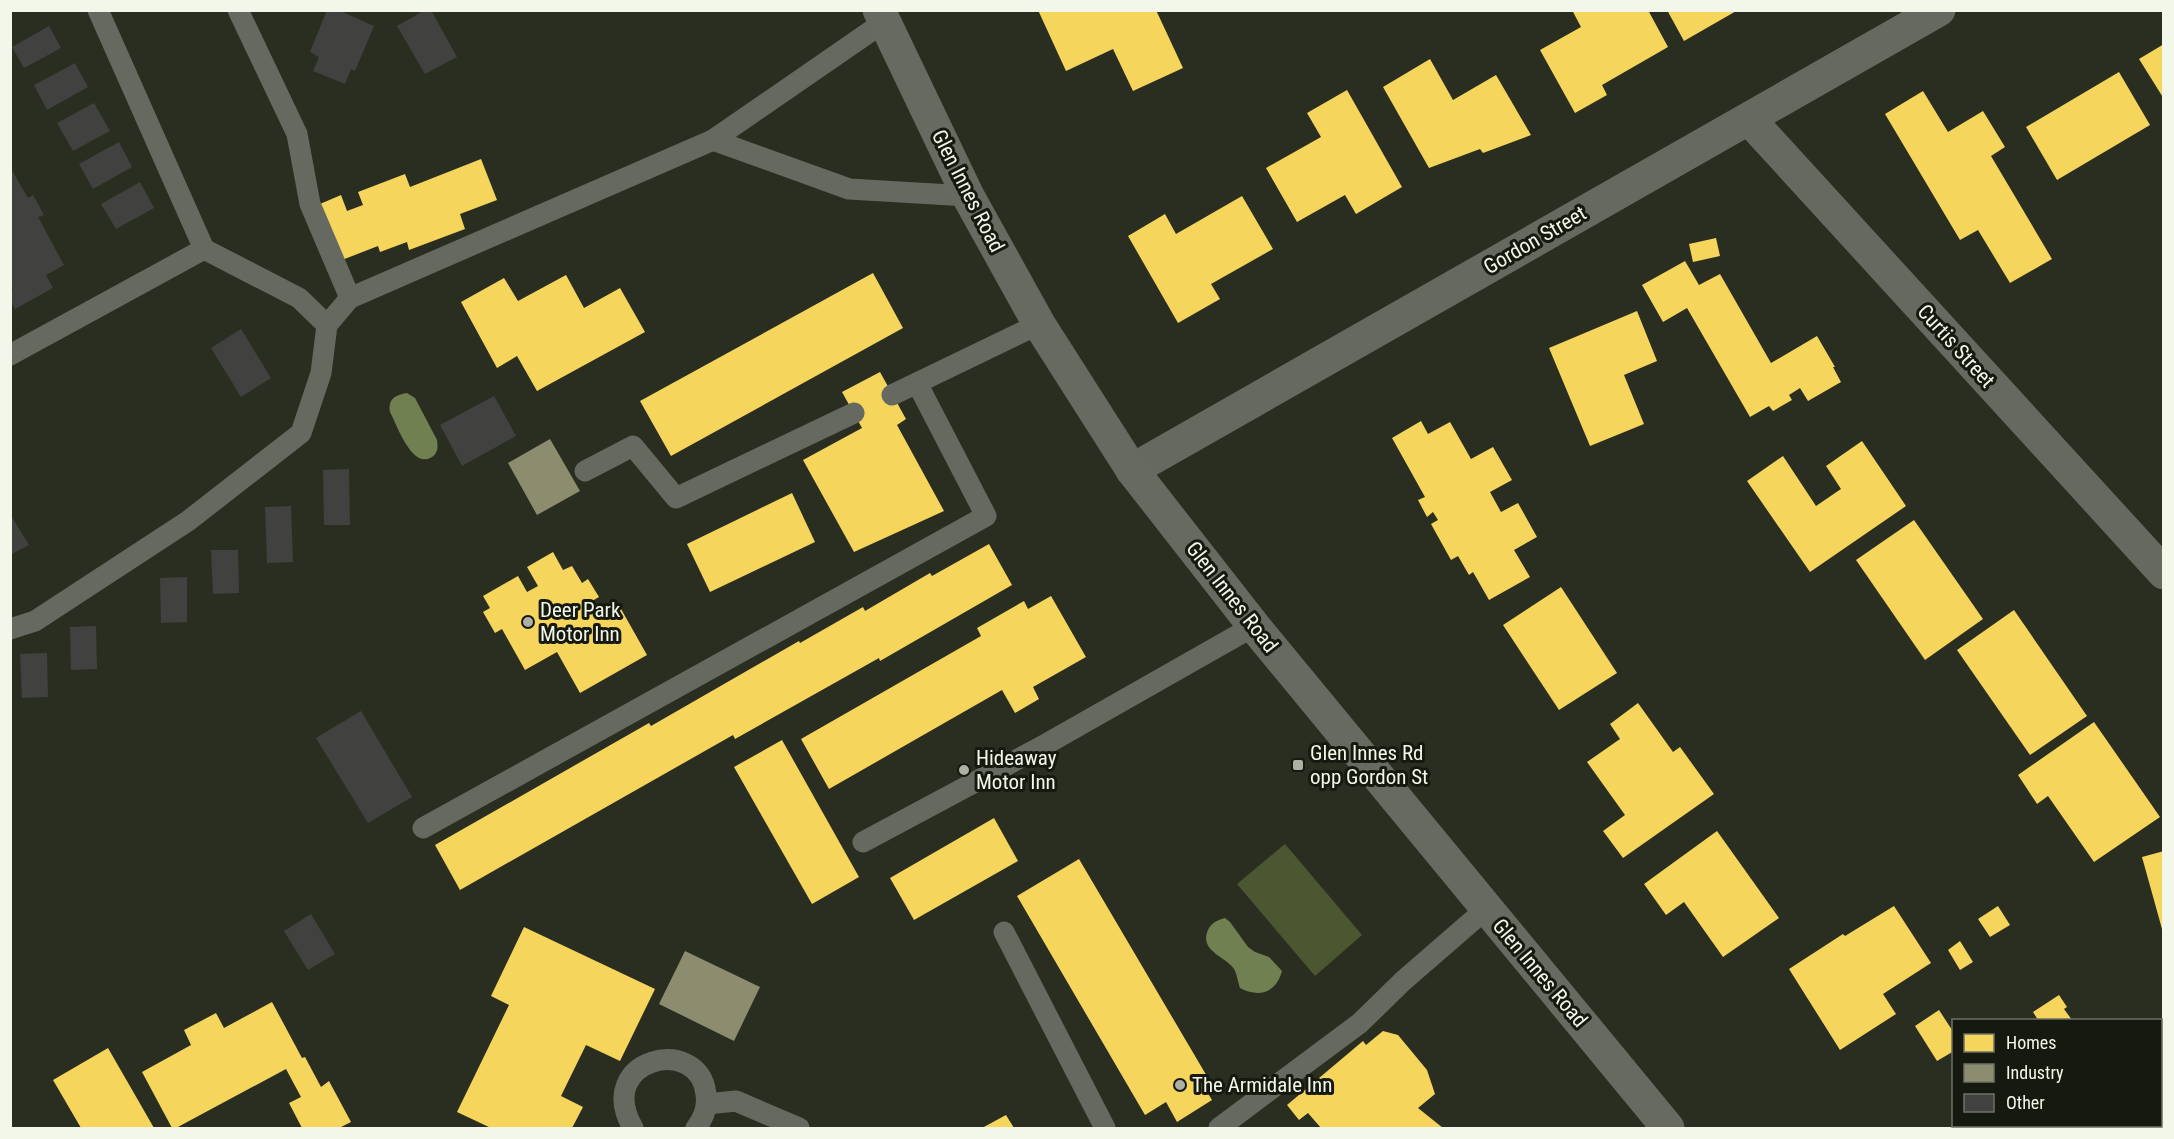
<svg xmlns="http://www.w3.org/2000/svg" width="2174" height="1139" font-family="'Roboto Condensed',sans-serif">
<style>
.park{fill:#4b5730}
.water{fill:#718050}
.homes{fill:#f6d55c}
.industry{fill:#8c8c6e}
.building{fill:#41413f}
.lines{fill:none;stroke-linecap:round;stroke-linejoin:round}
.service{stroke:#666960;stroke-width:21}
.minor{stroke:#666960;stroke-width:33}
.tertiary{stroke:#666960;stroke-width:33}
.secondary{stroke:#676a61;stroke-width:33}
.poi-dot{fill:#acb1a3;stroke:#16190f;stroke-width:2}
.labels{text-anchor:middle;stroke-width:6;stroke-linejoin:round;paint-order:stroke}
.street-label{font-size:21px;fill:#f2f7e9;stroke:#16190f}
.poi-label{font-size:21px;fill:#f2f7e9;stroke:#16190f;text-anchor:start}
</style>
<rect width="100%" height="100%" fill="#2a2e21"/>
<path class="park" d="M1285,844L1362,935L1315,976L1237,884Z"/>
<g class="water">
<path d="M407,393L415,398L437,440C438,447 438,453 432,457C412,470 397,425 390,412C388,399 395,395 407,393Z"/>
<path d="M1225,918L1230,922L1248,947L1255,952L1269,957L1282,971C1276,993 1259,998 1240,988C1238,982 1237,974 1234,969C1226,956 1197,951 1209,928C1213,922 1218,920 1225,918Z"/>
</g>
<g class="homes">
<path d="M1038,10H1156L1183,68L1133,91L1113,49L1066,71Z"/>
<path d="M1572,10H1648L1668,47L1602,85L1607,95L1575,113L1540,50L1581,27Z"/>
<path d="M1667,10H1738L1684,41Z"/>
<path d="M2164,44V99L2139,59Z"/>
<path d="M1430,59L1453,100L1496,75L1531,135L1483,153L1480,149L1429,168L1383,87Z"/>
<path d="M2119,72L2150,125L2057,180L2026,127Z"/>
<path d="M1347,90L1402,187L1356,214L1345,195L1297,222L1266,168L1321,137L1307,113Z"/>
<path d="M1923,91L1948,132L1983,111L2005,147L1991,156L2052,259L2010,283L1978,230L1960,240L1885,114Z"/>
<path d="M481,159L497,200L460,214L465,229L409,250L407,242L380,252L378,246L342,260L320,204L341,195L347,211L363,205L358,192L405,174L410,187Z"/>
<path d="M1242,196L1273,249L1211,284L1220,299L1178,323L1128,236L1165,214L1176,234Z"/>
<path d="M1716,238L1720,256L1693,262L1689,244Z"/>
<path d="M1685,261L1699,285L1720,274L1771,363L1817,336L1835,367H1833L1841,382L1808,401L1800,388L1789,395L1792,400L1773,411L1769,406L1750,417L1687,308L1663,322L1642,285Z"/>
<path d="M873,273L903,328L671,456L640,401Z"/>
<path d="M566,275L584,308L620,288L645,332L537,391L517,356L497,368L461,302L504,278L518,301Z"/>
<path d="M1637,311L1657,361L1624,375L1644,424L1590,446L1549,348Z"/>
<path d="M880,372L906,419L897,425L944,511L854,552L803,460L862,428L842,392Z"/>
<path d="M1421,421L1428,434L1450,422L1471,459L1493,447L1512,480L1490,492L1501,512L1518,503L1537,537L1514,550L1530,577L1489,600L1473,572L1469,575L1458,556L1451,560L1431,524L1438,520L1433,512L1427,517L1418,500L1425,497L1392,438Z"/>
<path d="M1862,441L1906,506L1810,572L1747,481L1783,456L1816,506L1841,489L1826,466Z"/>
<path d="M792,493L815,542L710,592L687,544Z"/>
<path d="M1914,520L1983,619L1925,660L1856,560Z"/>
<path d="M989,544L1012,585L880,661L879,658L735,739L733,735L460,890L435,845L649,723L651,726L799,641L800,643L863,607L865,611L930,573L932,576Z"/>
<path d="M553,552L563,570L572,566L582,583L588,579L599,597L592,601L603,620L621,609L647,655L580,693L557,652L525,670L502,629L495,633L483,612L490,608L483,596L518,576L527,592L538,586L527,567Z"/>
<path d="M1561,587L1617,673L1559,710L1503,625Z"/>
<path d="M1051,596L1086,657L1033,687L1039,699L1015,713L1002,690L829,789L801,739L981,636L977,628L1024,601L1028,609Z"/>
<path d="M2014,610L2087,716L2030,755L1957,650Z"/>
<path d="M1638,703L1673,752L1680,747L1714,794L1623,858L1603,831L1625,815L1587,762L1620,739L1610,724Z"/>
<path d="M2094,722L2160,817L2094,862L2048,796L2037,804L2018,775Z"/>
<path d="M782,740L859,877L812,904L734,767Z"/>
<path d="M994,818L1018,861L914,920L890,878Z"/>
<path d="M1717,831L1779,918L1723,957L1684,902L1666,915L1644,884Z"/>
<path d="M2164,851V928L2162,929L2142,857Z"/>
<path d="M1079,859L1208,1078L1201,1082L1212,1100L1177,1122L1166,1102L1145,1115L1017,896Z"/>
<path d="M1894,906L1931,963L1883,994L1896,1014L1840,1050L1789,969L1843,934L1845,936Z"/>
<path d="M1998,906L2010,925L1990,937L1978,919Z"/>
<path d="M524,927L655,989L620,1061L586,1045L561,1096L583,1107L572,1128H491L457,1112L509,1005L491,996Z"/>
<path d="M1960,941L1973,962L1960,970L1948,950Z"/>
<path d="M2059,995L2067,1007L2064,1009L2072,1020H2038L2033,1012Z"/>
<path d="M272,1002L302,1058L305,1057L321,1087L329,1081L351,1122L339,1128H302L289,1103L301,1097L286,1069L176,1128H172L142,1072L191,1045L184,1030L216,1013L224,1028Z"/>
<path d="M1939,1010L1954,1033V1051L1937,1061L1915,1026Z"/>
<path d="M1383,1031L1398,1035L1427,1070L1435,1094L1418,1108L1443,1128H1321L1308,1113L1299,1120L1287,1105L1363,1041L1366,1045Z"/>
<path d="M108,1048L154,1128H81L53,1080Z"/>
<path d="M1006,1115L1014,1128H982Z"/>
<path d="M2041,1126H2138L2140,1128H2043Z"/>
</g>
<g class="industry">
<path d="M550,439L580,491L537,515L508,463Z"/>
<path d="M685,951L760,987L734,1041L659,1004Z"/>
</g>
<g class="building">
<path d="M327,10H338L374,26L355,71L351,69L345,84L313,71L319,57L310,52Z"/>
<path d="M425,10H431L457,57L425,74L397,26Z"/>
<path d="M49,26L61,48L24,68L12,47Z"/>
<path d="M75,63L88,87L47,110L34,85Z"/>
<path d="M94,103L110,131L73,151L57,123Z"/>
<path d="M119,142L132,167L93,189L79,164Z"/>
<path d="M10,167L28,198L33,195L44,215L38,217L64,265L46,275L53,288L15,309L10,300V290L13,289L10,285Z"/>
<path d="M140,182L154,208L116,229L101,204Z"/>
<path d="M241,329L271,378L241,397L211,348Z"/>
<path d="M494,396L516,436L462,466L440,425Z"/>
<path d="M349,469L350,525H324L323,470Z"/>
<path d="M291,506L293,562L267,563L265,507Z"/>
<path d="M10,514L29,545L10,555Z"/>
<path d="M211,550H238L239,593L213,594Z"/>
<path d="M187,577V622L161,623L160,578Z"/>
<path d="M96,626L97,669L71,670L70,627Z"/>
<path d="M47,653L48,697L22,698L20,654Z"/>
<path d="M361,711L412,797L368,823L316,738Z"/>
<path d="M311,914L335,954L308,970L284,931Z"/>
</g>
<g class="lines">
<g class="service">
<path d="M98,10L204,249"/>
<path d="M238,10L297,134L310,204L350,298"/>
<path d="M713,140L849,189L968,196"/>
<path d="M10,355L204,249L299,298L327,325"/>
<path d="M892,395L1039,324"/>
<path d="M585,471L633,446L676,498L854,413"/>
<path d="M10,629L35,621L188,521L301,433L321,373L327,325L350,298L713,140L884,22"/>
<path d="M423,828L986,516L917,383"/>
<path d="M863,842L1048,743L1254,626"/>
<path d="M1004,932L1105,1128"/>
<path d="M707,1104L736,1101L799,1128"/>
<path d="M633,1128C593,1059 699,1033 706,1094C708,1108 704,1118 696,1128"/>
<path d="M1219,1128L1360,1023L1403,981L1486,909"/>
</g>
<path class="minor" d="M1749,119L2164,573"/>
<path class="tertiary" d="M1132,470L1939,10"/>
<path class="secondary" d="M879,10L968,196L1039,324L1132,470L1254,626L1668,1128"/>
</g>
<g class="poi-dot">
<circle cx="528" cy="622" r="6"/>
<rect x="1292" y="759" width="12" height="12" rx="3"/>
<circle cx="964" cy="770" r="6"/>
<circle cx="1180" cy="1085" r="6"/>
</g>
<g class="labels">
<g class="street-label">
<text transform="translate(968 191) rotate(63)" y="7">Glen Innes Road</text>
<text transform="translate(1535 240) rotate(-30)" y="7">Gordon Street</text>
<text transform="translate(1956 346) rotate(48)" y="7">Curtis Street</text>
<text transform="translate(1232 597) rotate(52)" y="7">Glen Innes Road</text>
<text transform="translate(1540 973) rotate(50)" y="7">Glen Innes Road</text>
</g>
<g class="poi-label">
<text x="540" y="617">Deer Park<tspan x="540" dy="24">Motor Inn</tspan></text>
<text x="1310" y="760">Glen Innes Rd<tspan x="1310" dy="24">opp Gordon St</tspan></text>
<text x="976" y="765">Hideaway<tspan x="976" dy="24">Motor Inn</tspan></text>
<text x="1192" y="1092">The Armidale Inn</text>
</g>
</g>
<rect width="2174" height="1139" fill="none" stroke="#f2f7e9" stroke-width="24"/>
<rect x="1952" y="1019" width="210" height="108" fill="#16190f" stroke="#6e7266" stroke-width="1.5"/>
<rect x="1964" y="1034" width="30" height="18" fill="#f6d55c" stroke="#6e7266" stroke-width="1.5"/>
<text x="2006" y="1049" font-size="18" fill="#f2f7e9">Homes</text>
<rect x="1964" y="1064" width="30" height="18" fill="#8c8c6e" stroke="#6e7266" stroke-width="1.5"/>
<text x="2006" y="1079" font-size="18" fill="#f2f7e9">Industry</text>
<rect x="1964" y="1094" width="30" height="18" fill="#41413f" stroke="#6e7266" stroke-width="1.5"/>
<text x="2006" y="1109" font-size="18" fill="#f2f7e9">Other</text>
</svg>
